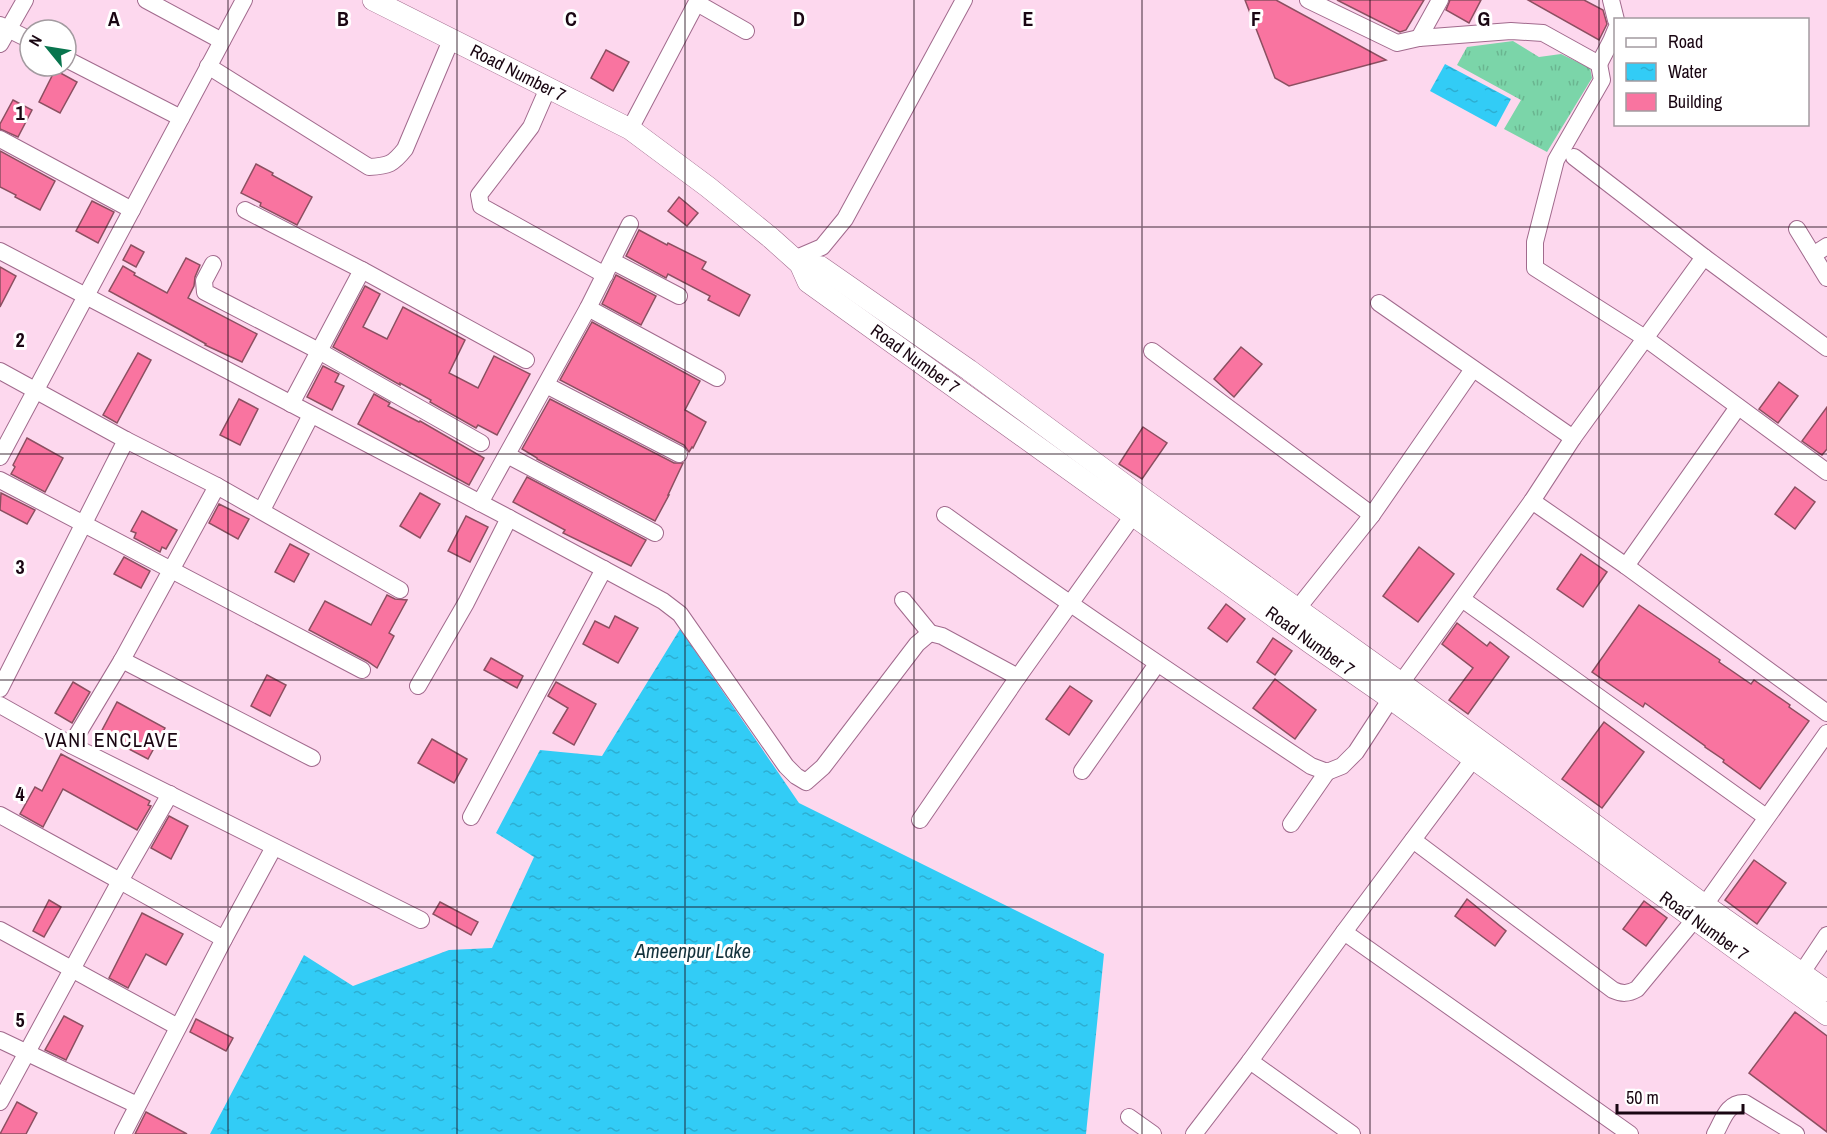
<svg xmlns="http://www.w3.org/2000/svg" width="1827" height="1134" font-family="'Archivo Narrow',sans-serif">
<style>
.grass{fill:url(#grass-tufts)}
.water{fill:url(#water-ripples)}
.building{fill:#f974a0;stroke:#8c4f61;stroke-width:1.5}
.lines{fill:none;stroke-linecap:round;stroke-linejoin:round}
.minor-casing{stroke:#a16a8d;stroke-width:18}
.tertiary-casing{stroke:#a16a8d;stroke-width:22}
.minor{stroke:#fff;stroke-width:16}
.tertiary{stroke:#fff;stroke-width:21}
.grid{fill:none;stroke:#190612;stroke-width:1.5;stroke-opacity:0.55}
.labels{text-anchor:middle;stroke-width:6;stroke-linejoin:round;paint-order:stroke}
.street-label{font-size:18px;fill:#190612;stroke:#fff}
.neighbourhood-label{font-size:20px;letter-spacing:1.5px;fill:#190612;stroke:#fff}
.water-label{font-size:20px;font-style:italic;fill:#14323c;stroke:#fff}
.grid-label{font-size:20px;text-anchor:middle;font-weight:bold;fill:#190612;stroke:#fff;stroke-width:6;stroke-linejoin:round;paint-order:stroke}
</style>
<defs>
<pattern id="grass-tufts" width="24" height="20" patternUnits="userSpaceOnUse" patternTransform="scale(1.5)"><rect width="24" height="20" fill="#7bd5a9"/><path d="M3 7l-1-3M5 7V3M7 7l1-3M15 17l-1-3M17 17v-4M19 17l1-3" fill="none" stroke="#6ab590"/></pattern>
<pattern id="water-ripples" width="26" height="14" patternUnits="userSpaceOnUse" patternTransform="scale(1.5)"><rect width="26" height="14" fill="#32ccf6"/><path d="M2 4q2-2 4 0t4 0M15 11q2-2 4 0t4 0" fill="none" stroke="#2caed2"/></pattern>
</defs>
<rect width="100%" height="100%" fill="#fdd8ee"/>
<path class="grass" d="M1513,41L1539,57L1561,54L1590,68L1592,78L1547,152L1504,129L1521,100L1457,65L1467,47Z"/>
<g class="water">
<path d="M1445,64L1511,99L1496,127L1430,91Z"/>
<path d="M680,629L799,803L1104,954L1086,1134H210L304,955L353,986L449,950L492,948L534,857L496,833L540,750L602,756Z"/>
</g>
<g class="building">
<path d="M1245,0H1276L1386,60L1289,86L1275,78Z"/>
<path d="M1337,0H1424L1406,30L1400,32Z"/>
<path d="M1450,0H1481L1469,23L1446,10Z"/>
<path d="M1528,0H1584L1603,10L1607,24L1599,40Z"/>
<path d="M606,50L629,62L613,91L591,78Z"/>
<path d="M55,70L77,82L60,113L39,102Z"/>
<path d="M13,100L32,110L18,137L0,129V124Z"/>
<path d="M0,151L55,181L40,210L15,197L16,195L0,187Z"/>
<path d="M256,164L273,173L272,175L312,197L297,225L260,206L261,203L241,193Z"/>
<path d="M679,197L698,213L687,226L668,211Z"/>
<path d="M92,201L114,212L98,243L76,231Z"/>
<path d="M639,230L667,245L668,243L706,262L702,269L750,295L739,316L708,300L710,296L668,274L666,278L626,256Z"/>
<path d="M131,245L144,252L136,267L123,260Z"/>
<path d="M186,258L200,265L195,277L194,286L188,298L257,334L242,362L205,345L206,344L188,334L109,291L123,266L135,273L134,275L167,293Z"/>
<path d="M0,267L16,276L0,307Z"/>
<path d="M616,275L656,296L641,325L602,304Z"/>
<path d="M365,286L380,294L363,327L387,339L403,307L465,340L449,373L478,388L494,356L530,374L497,435L478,425L476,428L430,402L431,400L400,383V385L333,347Z"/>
<path d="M592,322L700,381L685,410L706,422L693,448L692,447L689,452L684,445L560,380Z"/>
<path d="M1241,347L1262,364L1234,397L1214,379Z"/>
<path d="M138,353L151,360L117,423L103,415Z"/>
<path d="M323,366L339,374L335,382L344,386L332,410L307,397Z"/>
<path d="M1779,382L1798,396L1778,423L1759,409Z"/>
<path d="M374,394L390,403L388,406L419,422L420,421L484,458L469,485L358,424Z"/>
<path d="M239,399L258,409L240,445L220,435Z"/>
<path d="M550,399L674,463H683L668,495H669L655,521L537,459V458L522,449Z"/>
<path d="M1827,407V449L1822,455L1802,441Z"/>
<path d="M1143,427L1167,443L1142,479L1119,464Z"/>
<path d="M27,438L63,458L45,492L11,474L15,467L13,465Z"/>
<path d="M527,477L646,540L631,566L563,533L565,530L513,502Z"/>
<path d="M1795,487L1815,502L1795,529L1775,514Z"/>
<path d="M1,493L35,510L27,524L0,510Z"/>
<path d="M420,493L440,504L420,538L400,526Z"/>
<path d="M219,504L249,519L238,539L209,523Z"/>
<path d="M142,511L177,530L166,549L162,547L160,552L134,538L136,533L131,531Z"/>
<path d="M466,516L488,527L470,562L448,551Z"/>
<path d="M290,544L309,554L294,582L275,572Z"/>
<path d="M1419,547L1454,574L1418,622L1383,596Z"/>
<path d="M1581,554L1607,572L1583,607L1557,589Z"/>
<path d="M124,557L150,571L141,588L114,574Z"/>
<path d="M387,595L395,599L407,600L389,633L394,636L377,668L367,661L309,630L325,601L371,625Z"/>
<path d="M1226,604L1245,619L1227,642L1208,628Z"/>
<path d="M1639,605L1720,660L1719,662L1751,684L1754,680L1790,705L1789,707L1809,721L1760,789L1723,762L1724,760L1705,747V746L1645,703L1643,707L1592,672Z"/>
<path d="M615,616L638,628L618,663L583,644L595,621L609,628Z"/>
<path d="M1457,623L1487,646L1490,642L1509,657L1468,714L1449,700L1473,668L1442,644Z"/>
<path d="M1273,638L1292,651L1275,675L1257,662Z"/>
<path d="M491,658L523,676L517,688L484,670Z"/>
<path d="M267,675L286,685L270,716L251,706Z"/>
<path d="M1275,679L1316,710L1295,739L1253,708Z"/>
<path d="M73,682L90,692L72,723L55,713Z"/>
<path d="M556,682L596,704L574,745L553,733L568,708L548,696Z"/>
<path d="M1070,686L1092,701L1069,735L1046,719Z"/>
<path d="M117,702L165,728L148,759L100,734Z"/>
<path d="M1604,722L1644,752L1602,808L1562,779Z"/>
<path d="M432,739L467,759L454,783L418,763Z"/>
<path d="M61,754L150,801L148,805L151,806L137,830L63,789L43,827L20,814L35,787L42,791Z"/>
<path d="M169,816L188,826L171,859L151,848Z"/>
<path d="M1754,860L1786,883L1757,924L1725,900Z"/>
<path d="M1467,899L1506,931L1495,946L1455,916Z"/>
<path d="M49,900L61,907L44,937L33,931Z"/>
<path d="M1644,901L1667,918L1646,946L1623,929Z"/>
<path d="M440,902L478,922L471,935L433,914Z"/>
<path d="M142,913L183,934L166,965L146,954L128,988L109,978Z"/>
<path d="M1795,1012L1827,1036V1132L1749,1073Z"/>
<path d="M64,1016L83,1026L66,1060L45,1050Z"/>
<path d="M196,1019L233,1038L226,1051L190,1032Z"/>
<path d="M17,1102L37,1113L26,1134H0Z"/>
<path d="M146,1112L187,1134H135Z"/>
</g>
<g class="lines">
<g class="minor-casing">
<g id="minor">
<path d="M146,0L222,41"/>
<path d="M1308,0L1397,43L1419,38L1511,31L1543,33L1599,64L1602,80L1556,160L1535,242V268L1645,338L1827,472"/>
<path d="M1611,0L1616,20"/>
<path d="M697,3L746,31"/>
<path d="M0,25L30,40"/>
<path d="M1419,38L1440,0"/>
<path d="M0,44L25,0"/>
<path d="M66,59L181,118"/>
<path d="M1599,64L1611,41L1616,29"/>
<path d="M208,66L369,167C389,166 393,164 405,149L451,40"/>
<path d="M548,88L531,127L479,195L481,206L605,275"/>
<path d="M630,129L698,0"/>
<path d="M0,139L132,210"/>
<path d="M1574,157L1704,257L1827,348"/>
<path d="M245,210L362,270L526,360"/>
<path d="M1797,229L1827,278"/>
<path d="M0,251L509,518L663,601L680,614L786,766L796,776L806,782L823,767L917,644L930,633L942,636L1018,677"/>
<path d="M1813,255L1827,246"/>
<path d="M794,259L822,247L845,219L964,0"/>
<path d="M612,261L679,296"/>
<path d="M213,264L204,281L205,292L319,351L481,443"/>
<path d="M1379,303L1573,438"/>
<path d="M588,308L717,378"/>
<path d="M1152,351L1372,515"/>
<path d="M0,371L126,440L217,486L400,590"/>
<path d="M546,385L679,454"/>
<path d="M291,404L362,270"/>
<path d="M507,455L655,533"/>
<path d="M0,457L244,0"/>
<path d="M0,480L362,670"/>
<path d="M1532,501L1626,566L1827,713"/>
<path d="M480,503L588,308L630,224"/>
<path d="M262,510L311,415"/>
<path d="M945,515C1065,602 1188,684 1311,766L1327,772L1342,766L1356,752L1401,683L1532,501L1573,438L1704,257"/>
<path d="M1626,566L1738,407"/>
<path d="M1462,599L1766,817"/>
<path d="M903,600L930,633"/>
<path d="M1290,618L1372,515L1473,369"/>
<path d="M122,660L312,758"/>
<path d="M418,686L466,603L509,518"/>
<path d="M0,689L126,440"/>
<path d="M0,705L71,745L421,920"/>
<path d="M71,745L122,660L217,486"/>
<path d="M1082,771L1157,664"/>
<path d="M170,794L120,881L224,939"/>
<path d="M0,815L120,881L0,1102"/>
<path d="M471,817L604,569"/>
<path d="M920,820L1018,677L1139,507"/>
<path d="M1291,824L1327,772"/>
<path d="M1413,840L1613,990C1622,994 1628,994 1637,989L1694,920L1827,733"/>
<path d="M0,930L178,1027"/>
<path d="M1344,932L1630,1134"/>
<path d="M1795,983L1827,935"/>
<path d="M0,1040L137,1105"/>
<path d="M1250,1061L1352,1134"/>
<path d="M1129,1117L1153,1134"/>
<path d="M123,1134L224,939L274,847"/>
<path d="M1194,1134L1250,1061L1344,932L1480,750"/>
<path d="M1715,1134C1723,1120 1727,1102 1745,1103L1796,1134"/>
</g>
</g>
<g class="tertiary-casing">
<g id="tertiary">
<path d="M373,0L630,129L708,187L771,238L800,264L808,282L1312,644L1391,699L1827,1015"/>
<path d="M800,264L821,267L969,370L1144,499L1401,683L1703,904L1827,991"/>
</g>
</g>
<use href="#minor" class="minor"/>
<use href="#tertiary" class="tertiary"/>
</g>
<path class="grid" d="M228,0V1134M457,0V1134M685,0V1134M914,0V1134M1142,0V1134M1370,0V1134M1599,0V1134M0,227H1827M0,454H1827M0,680H1827M0,907H1827"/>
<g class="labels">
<g class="street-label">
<text transform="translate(518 73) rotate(27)" y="6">Road Number 7</text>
<text transform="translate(915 359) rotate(36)" y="6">Road Number 7</text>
<text transform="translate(1310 641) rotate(36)" y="6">Road Number 7</text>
<text transform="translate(1704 926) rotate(36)" y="6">Road Number 7</text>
</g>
<g class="neighbourhood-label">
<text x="112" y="747">VANI ENCLAVE</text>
</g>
<g class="water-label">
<text x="693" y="958">Ameenpur Lake</text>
</g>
</g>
<g class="grid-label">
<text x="114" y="26">A</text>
<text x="343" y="26">B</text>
<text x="571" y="26">C</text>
<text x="799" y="26">D</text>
<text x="1028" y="26">E</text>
<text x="1256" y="26">F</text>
<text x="1484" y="26">G</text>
<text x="20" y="120">1</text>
<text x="20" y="347">2</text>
<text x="20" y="574">3</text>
<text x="20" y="801">4</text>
<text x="20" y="1027">5</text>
</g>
<rect x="1614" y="18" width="195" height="108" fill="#ffffff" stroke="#a39ba0" stroke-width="1.5"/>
<rect x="1626" y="38" width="30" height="9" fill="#ffffff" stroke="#a39ba0" stroke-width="1.5"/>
<text x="1668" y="48" font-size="18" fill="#190612">Road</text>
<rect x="1626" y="63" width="30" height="18" fill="url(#water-ripples)" stroke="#a39ba0" stroke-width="1.5"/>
<text x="1668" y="78" font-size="18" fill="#190612">Water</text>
<rect x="1626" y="93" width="30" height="18" fill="#f974a0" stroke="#a39ba0" stroke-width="1.5"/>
<text x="1668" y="108" font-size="18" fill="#190612">Building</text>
<g transform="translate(48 48) rotate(300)"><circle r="28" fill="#ffffff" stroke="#a39ba0" stroke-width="1.5"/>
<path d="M0-4.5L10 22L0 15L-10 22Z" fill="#08754e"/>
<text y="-9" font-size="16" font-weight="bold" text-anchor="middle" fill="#190612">N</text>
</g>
<path d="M1617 1104v9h126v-9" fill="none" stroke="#190612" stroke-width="3"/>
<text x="1626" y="1104" font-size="18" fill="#190612" stroke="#ffffff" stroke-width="4.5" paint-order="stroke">50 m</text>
</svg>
